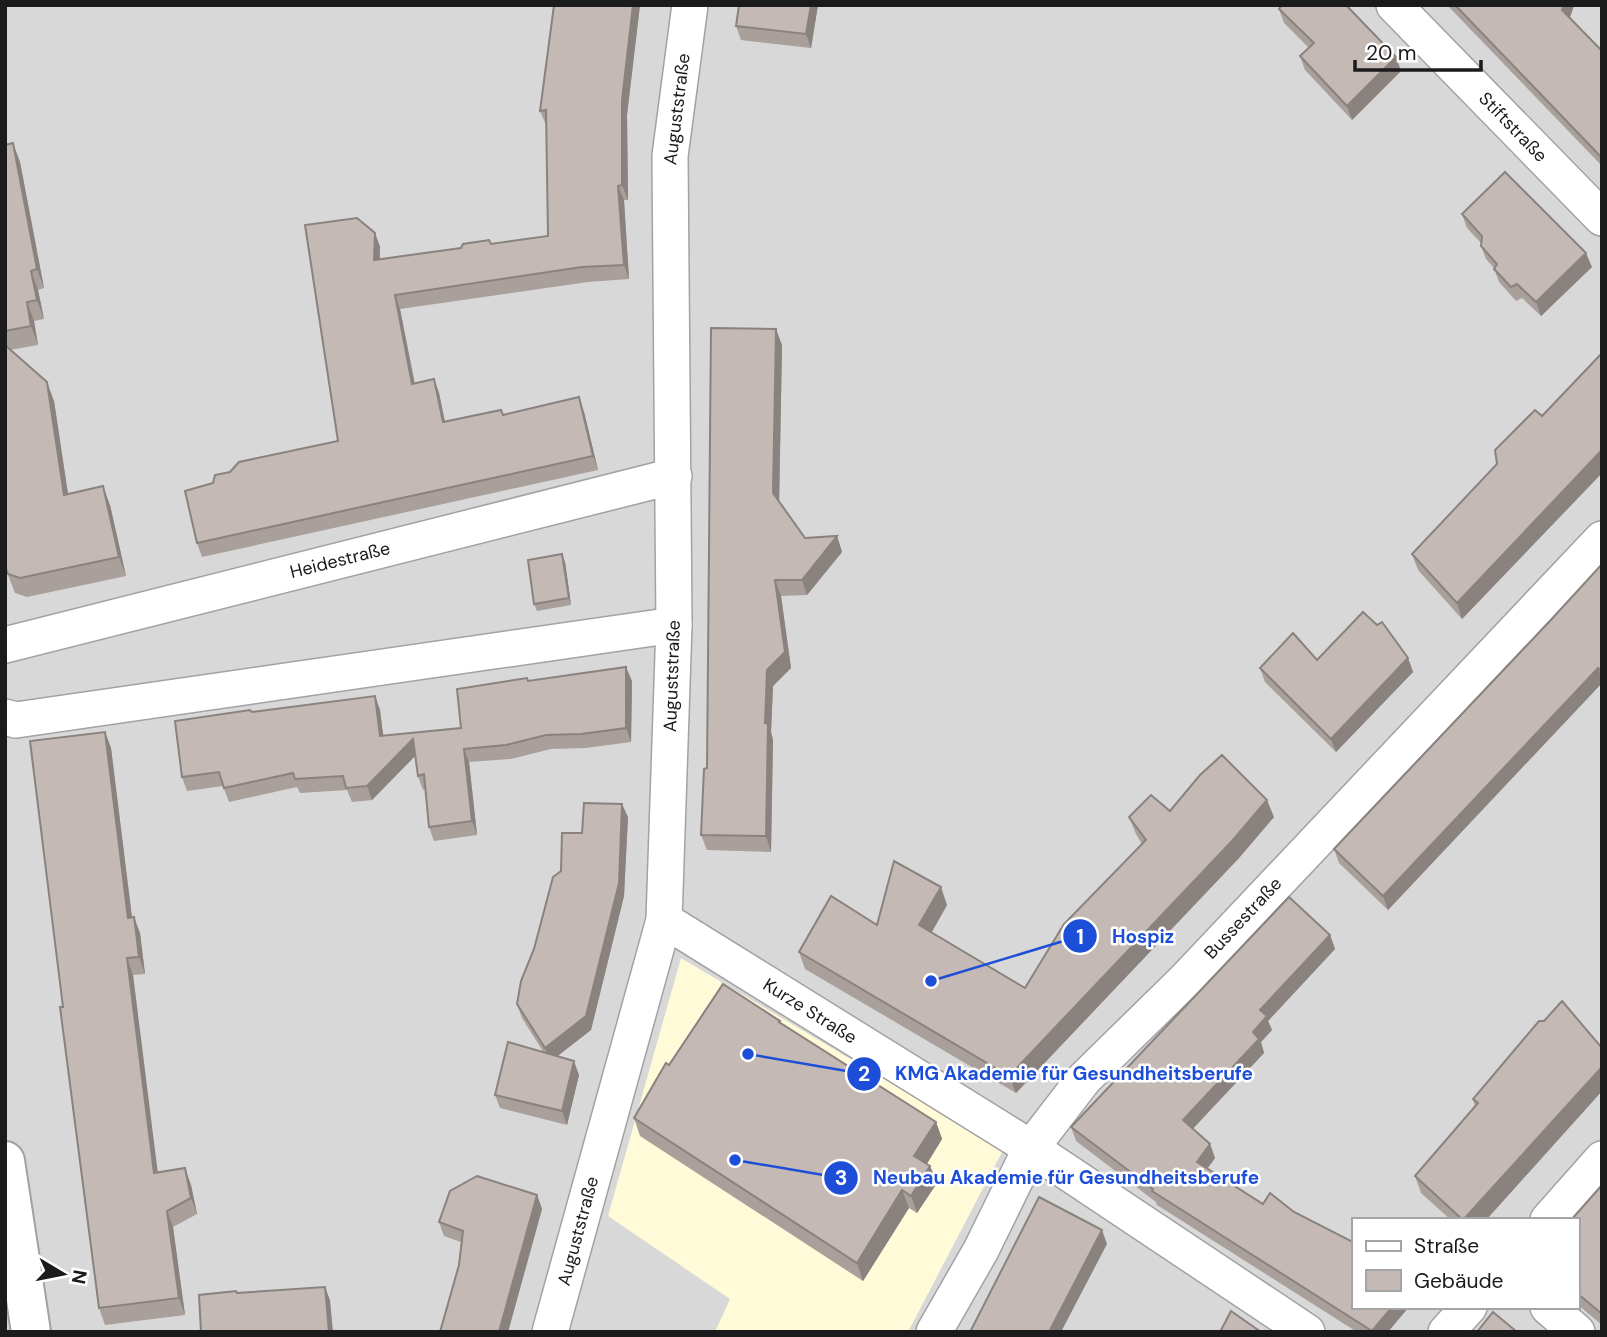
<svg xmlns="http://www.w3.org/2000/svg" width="1607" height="1337" font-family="'DM Sans',sans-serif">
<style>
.residential{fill:#d9d8d8;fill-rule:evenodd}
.education{fill:#fffad7}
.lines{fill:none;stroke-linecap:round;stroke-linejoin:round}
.minor-casing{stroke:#a2a2a2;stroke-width:38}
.tertiary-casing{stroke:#a2a2a2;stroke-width:42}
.minor{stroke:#fff;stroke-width:35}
.tertiary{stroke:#fff;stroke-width:38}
.wall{fill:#a99f9b}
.shaded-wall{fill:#89827e}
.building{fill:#c4b9b4;stroke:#89827e;stroke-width:2}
.labels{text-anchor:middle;stroke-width:5;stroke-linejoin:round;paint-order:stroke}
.street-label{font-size:18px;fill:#1b1b1b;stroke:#fff}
.leader{fill:none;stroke:#1d4ed8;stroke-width:2.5}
.callout-dot{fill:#1d4ed8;stroke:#fff;stroke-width:2.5}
.mark-label{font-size:21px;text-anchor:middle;font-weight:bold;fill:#fff}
.callout-label{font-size:19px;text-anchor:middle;font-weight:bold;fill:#1d4ed8;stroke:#fff;stroke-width:5;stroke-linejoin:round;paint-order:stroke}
</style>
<rect width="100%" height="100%" fill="#ece7e0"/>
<path class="residential" d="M5,5H1602V1332H5ZM1353,1220H1577V1307H1353Z"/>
<path class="education" d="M681,958L1003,1150L908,1332H715L730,1299L608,1216Z"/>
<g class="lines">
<g class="minor-casing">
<g id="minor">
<path d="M1394,5L1602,218"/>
<path d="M5,645L674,476"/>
<path d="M5,717L16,720L674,625"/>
<path d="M664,920L1031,1148L1307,1332"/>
<path d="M1548,1220L1602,1159"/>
<path d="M1548,1307L1577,1332"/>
<path d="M550,1332L664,920L674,625L670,156L690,5"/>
<path d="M934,1332L981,1250L1031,1148L1084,1079L1185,980L1602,539"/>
<path d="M1446,1332L1469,1307"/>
</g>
</g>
<g class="tertiary-casing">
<path id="tertiary" d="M5,1161L31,1332"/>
</g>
<use href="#minor" class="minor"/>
<use href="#tertiary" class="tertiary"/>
</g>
<g class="wall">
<path d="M554,5H640L627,115L628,200H624L629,279L588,282L400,309L415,383L434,379L439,393L445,422L501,410L503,415L584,412L598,470L202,557L197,543L213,483L230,472L338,441L375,233L380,247V260L548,236L546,125L540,111Z"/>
<path d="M739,5H818L811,48L741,40L736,26Z"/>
<path d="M1447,5H1574L1570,18L1602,51V166Z"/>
<path d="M1279,9L1396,57L1401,71L1352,120L1305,70L1300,56L1309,48L1284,23Z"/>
<path d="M5,145L20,162L44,288L38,290L44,319L34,321L38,345L10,350L54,401L68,494L110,505L126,576L27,597L15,593L5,567Z"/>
<path d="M1462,214L1592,267L1541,316L1522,298L1516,301L1499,282L1494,268L1486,259L1481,246V243L1467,228Z"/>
<path d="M782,345L779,502L805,538L837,536L842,552L807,595L781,596L791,668L773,686L771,732L773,740L771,852L707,850L701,835L707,768Z"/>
<path d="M1602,353V473L1462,619L1418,570L1412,554Z"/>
<path d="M565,562L571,605L537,611L534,604Z"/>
<path d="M1602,564V683L1388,910L1339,863L1334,849L1549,622Z"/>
<path d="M1377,625L1408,658L1413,672L1336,752L1265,682L1260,668L1317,660Z"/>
<path d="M528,681H632L631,742L586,748L551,749L511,759L469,762L477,835L434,841L429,827L425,789L423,790L418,776L415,756L372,800L352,802L347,790L300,793L297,787L229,802L223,786L187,791L182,777L252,712L375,696L380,710L383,736L461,728Z"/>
<path d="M105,732L111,748L132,917L140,933L142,949L145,974L133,975L157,1172L191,1185L197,1214L173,1227L185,1315L105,1325L99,1308L63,1007Z"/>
<path d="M1170,811L1274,817L1239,858L1016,1093L805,969L799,952L877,925L947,905L932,932L1025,988L1142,844L1136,834L1129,817Z"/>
<path d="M628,817L624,896L591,1030L557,1056L579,1075L567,1125L500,1108L495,1095L544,1053L522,1018L517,1004L534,949L561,871L582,833Z"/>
<path d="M1330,935L1335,949L1268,1021L1272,1030L1261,1042L1264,1053L1192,1129L1210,1144L1215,1158L1207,1169L1388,1332H1357L1157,1205L1156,1202L1076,1141L1071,1127Z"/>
<path d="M781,1024L936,1122L942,1139L927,1164L930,1166L937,1183L917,1213L909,1208L863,1281L640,1136L634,1118L669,1065Z"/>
<path d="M1602,1091L1486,1220H1451L1421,1193L1415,1176L1475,1106L1473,1099Z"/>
<path d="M1602,1185V1325L1577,1304V1220Z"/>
<path d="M537,1195L542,1209L508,1332H440L459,1265L461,1242L444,1236L439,1222Z"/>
</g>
<g class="shaded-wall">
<path d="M633,5H640L627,115L628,200L622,185V100Z"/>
<path d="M811,5H818L811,48L806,34Z"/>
<path d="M1564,5L1574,6L1567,24L1562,10Z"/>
<path d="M1396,57L1401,71L1352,120L1347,106Z"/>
<path d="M13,143L20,162L44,288L37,269Z"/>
<path d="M618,186L624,200L629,279L624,265Z"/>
<path d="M375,233L380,247L379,275L374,260Z"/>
<path d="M1586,253L1592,267L1541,316L1536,302Z"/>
<path d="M31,271L38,290L44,319L37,300Z"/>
<path d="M395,295L400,309L417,398L412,384Z"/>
<path d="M27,302L34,321L38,345L31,326Z"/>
<path d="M776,329L782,345L779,509L773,493Z"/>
<path d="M434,379L439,393L448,437L443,422Z"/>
<path d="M47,382L54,401L71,514L64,495Z"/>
<path d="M579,397L584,412L598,470L593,456Z"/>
<path d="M1602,450V473L1462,619L1457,603Z"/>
<path d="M103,486L110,505L126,576L119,557Z"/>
<path d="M837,536L842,552L807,595L802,580Z"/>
<path d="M562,554L565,562L571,605L569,598Z"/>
<path d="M775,580L781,596L791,668L773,686L771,732L773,740L771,852L766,836L765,723L767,670Z"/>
<path d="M1408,658L1413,672L1336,752L1331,739Z"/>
<path d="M626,667L632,681L631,742L626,728Z"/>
<path d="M1598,668L1602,678V683L1388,910L1383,896Z"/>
<path d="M375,696L380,710L385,750L380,736Z"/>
<path d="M105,732L111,748L134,934L128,918Z"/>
<path d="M413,739L418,753L372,800L367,786Z"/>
<path d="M464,749L469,762L477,835L472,821Z"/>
<path d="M1267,800L1274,817L1239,858L1016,1093L1009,1076Z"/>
<path d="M622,804L628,817L624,896L591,1030L550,1062L545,1048Z"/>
<path d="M941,887L947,905L926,942L919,925Z"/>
<path d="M134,917L140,933L145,974L139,957Z"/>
<path d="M1330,935L1335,949L1268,1021L1272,1030L1261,1042L1264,1053L1188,1134L1183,1120L1260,1010Z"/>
<path d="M127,958L133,975L160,1190L154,1173Z"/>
<path d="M574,1061L579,1075L567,1125L562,1111Z"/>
<path d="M1602,1067V1091L1486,1220H1464Z"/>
<path d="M936,1122L942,1139L921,1173L914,1156Z"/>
<path d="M1210,1144L1215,1158L1202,1176L1197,1162Z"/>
<path d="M930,1166L937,1183L917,1213L911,1196Z"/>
<path d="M185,1168L191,1185L197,1214L191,1198Z"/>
<path d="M902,1190L909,1208L863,1281L857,1263Z"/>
<path d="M537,1195L542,1209L508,1332H499Z"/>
<path d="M167,1211L173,1227L185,1315L179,1298Z"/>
<path d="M1102,1230L1107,1244L1061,1332H1049Z"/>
<path d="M325,1287L330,1300L333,1332H329Z"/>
<path d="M1392,1307H1409L1388,1332H1373L1372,1331Z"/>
</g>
<g class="building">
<path d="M554,5H633L622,100V185L618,186L624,265L582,267L395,295L412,384L434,379L443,422L501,410L503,415L579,397L593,456L197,543L185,491L213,483L215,475L230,472L239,462L338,441L305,225L357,218L375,233L374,260L461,248L463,244L489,240L491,244L548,236L546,110L540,111Z"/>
<path d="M739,5H811L806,34L736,26Z"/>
<path d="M1282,5H1346L1396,57L1347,106L1300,56L1314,43L1279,9Z"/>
<path d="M1455,5H1564L1562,10L1602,51V158Z"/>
<path d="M13,143L37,269L31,271L37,300L27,302L31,326L5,331V145Z"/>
<path d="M1505,172L1586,253L1536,302L1517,284L1511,287L1494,269L1497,264L1481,246L1482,236L1462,214Z"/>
<path d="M711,328L776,329L773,493L805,538L837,536L802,580H775L785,652L767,670L765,723L768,724L766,836L701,835L704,769L707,768Z"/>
<path d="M5,345L47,382L64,495L103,486L119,557L20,578L8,574L5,567Z"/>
<path d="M1602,353V450L1457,603L1412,554L1497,464L1495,450L1535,410L1542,416Z"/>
<path d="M562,554L569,598L534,604L528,560Z"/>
<path d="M1602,564V671L1598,668L1383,896L1334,849L1549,622Z"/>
<path d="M1363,612L1377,625L1382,622L1408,658L1331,739L1260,668L1293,633L1317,660Z"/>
<path d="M626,667V728L581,734L546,735L506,745L464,749L472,821L429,827L424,774L418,776L413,739L367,786L346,788L343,776L295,779L293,773L224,788L219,772L182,777L175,721L250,710L252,712L375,696L380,736L461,728L457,689L527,678L528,681Z"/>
<path d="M105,732L128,918L134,917L136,932L139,957L127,958L154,1173L185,1168L191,1198L167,1211L179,1298L99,1308L60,1007H63L30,741Z"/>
<path d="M1222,755L1267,800L1232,841L1009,1076L799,952L831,896L877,925L894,861L941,887L919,925L1025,988L1064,924L1146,840L1129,817L1151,795L1170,811L1200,775Z"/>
<path d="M584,803L622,804L619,883L586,1016L545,1048L517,1004L521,981L534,949L553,877L561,871L562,833H582Z"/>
<path d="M1289,897L1330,935L1260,1010L1267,1016L1253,1032L1259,1039L1183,1120L1210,1144L1197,1162L1263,1204L1270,1193L1294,1212L1353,1242V1307H1392L1372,1331L1152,1191L1153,1189L1071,1127Z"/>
<path d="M723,984L780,1021L779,1022L936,1122L914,1156L930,1166L911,1196L902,1190L857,1263L634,1118L666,1063L669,1065Z"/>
<path d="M1562,1001L1602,1048V1067L1463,1220L1415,1176L1478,1103L1473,1099L1539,1021H1544Z"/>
<path d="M508,1042L574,1061L562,1111L495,1095Z"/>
<path d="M477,1176L537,1195L499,1332H440L459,1265L463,1231L439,1222L450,1191Z"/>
<path d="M1602,1185V1314L1577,1293V1220H1571Z"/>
<path d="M1039,1197L1102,1230L1049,1332H970Z"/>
<path d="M325,1287L329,1332H201L199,1295L236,1291L237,1293Z"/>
<path d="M1231,1311L1261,1332H1220Z"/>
<path d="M1493,1312L1517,1332H1477Z"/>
</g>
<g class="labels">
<g class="street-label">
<text transform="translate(677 109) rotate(-83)" y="6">Auguststraße</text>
<text transform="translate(1513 127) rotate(46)" y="6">Stiftstraße</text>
<text transform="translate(340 560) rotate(-14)" y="6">Heidestraße</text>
<text transform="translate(672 676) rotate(-88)" y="6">Auguststraße</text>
<text transform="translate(1243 918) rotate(-47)" y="6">Bussestraße</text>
<text transform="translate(810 1011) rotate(32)" y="6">Kurze Straße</text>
<text transform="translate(578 1231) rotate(-75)" y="6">Auguststraße</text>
</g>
</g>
<path class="leader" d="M931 981L1080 936M748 1054L864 1074M735 1160L841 1178"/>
<g class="callout-dot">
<circle cx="931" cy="981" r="7"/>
<circle cx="748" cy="1054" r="7"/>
<circle cx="735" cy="1160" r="7"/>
<circle cx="1080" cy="936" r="18"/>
<circle cx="864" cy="1074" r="18"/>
<circle cx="841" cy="1178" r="18"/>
</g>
<g class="mark-label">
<text x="1080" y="944">1</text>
<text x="864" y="1081">2</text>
<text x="841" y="1185">3</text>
</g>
<g class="callout-label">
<text x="1143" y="943">Hospiz</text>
<text x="1074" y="1080">KMG Akademie für Gesundheitsberufe</text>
<text x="1066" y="1184">Neubau Akademie für Gesundheitsberufe</text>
</g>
<rect width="1607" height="1337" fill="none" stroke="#1b1b1b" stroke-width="14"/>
<rect x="1352" y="1218" width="228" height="91" fill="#ffffff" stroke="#a4a4a4" stroke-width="2"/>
<rect x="1366" y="1241" width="35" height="10" fill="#ffffff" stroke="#a4a4a4" stroke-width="2"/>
<text x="1414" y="1253" font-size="21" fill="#1b1b1b">Straße</text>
<rect x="1366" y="1270" width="35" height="21" fill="#c4b9b4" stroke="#a4a4a4" stroke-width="2"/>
<text x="1414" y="1288" font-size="21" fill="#1b1b1b">Gebäude</text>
<g transform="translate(63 1274) rotate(100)" stroke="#ffffff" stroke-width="5" paint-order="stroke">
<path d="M0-5L12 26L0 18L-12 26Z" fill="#1b1b1b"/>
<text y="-10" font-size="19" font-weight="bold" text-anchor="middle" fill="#1b1b1b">N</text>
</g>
<path d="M1355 60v10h126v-10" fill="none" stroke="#1b1b1b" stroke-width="3.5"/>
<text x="1366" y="60" font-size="21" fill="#1b1b1b" stroke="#ffffff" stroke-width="5" paint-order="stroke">20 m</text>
</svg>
